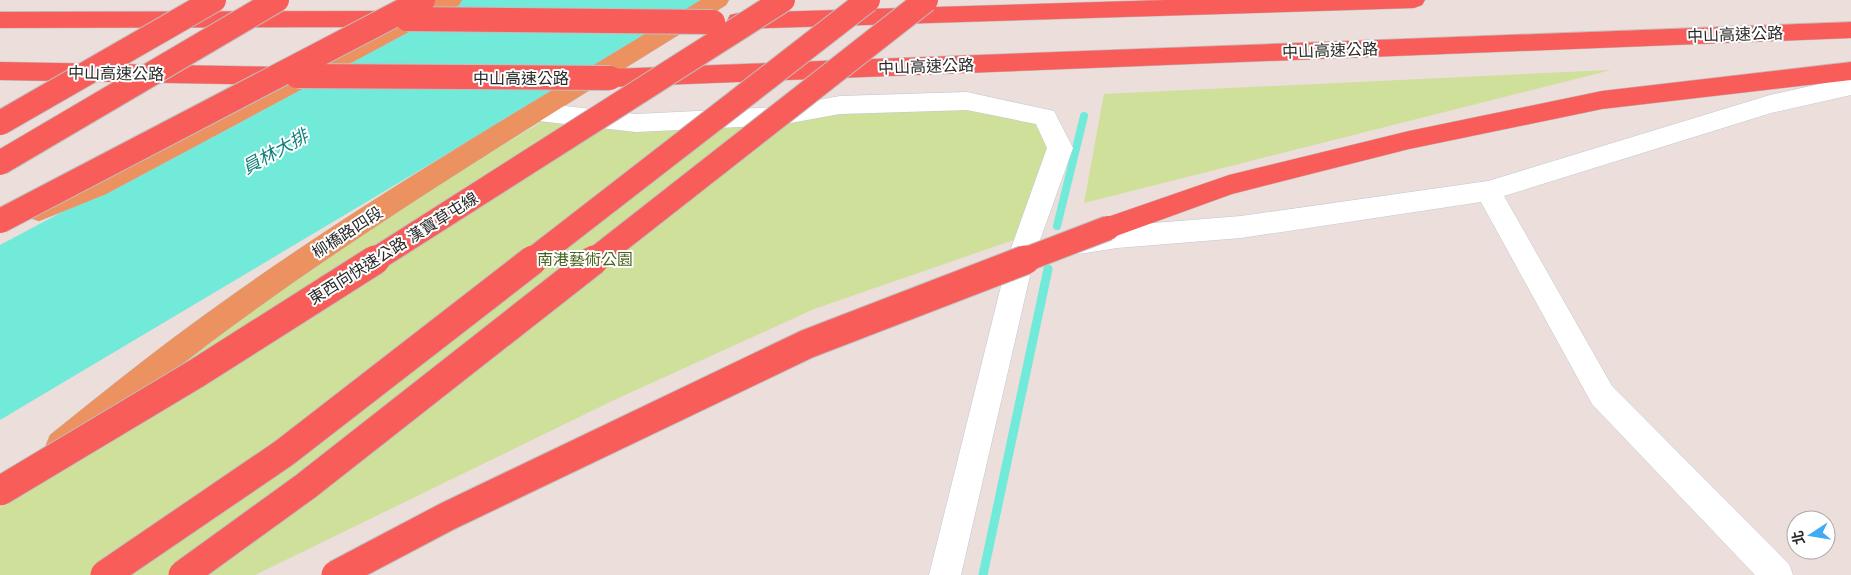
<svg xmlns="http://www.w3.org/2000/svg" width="1851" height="575" font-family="'Open Sans','Noto Sans TC',sans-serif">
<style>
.green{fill:#cee099}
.water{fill:#71ead9}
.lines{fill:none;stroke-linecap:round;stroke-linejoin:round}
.stream-far1{stroke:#71ead9;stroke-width:8}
.stream{stroke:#71ead9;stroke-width:9}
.minor-casing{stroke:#c0c9d0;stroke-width:1}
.major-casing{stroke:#bfbfbf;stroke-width:1}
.highway-casing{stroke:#bfbfbf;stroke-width:1}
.minor{fill:#fff;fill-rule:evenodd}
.major{fill:#eb9260;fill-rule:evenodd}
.highway{fill:#f85d59;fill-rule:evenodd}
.highway-bridge-far1-casing{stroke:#bfbfbf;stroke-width:26;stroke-linecap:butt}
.highway-bridge-casing{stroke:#bfbfbf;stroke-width:31;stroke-linecap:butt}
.highway-bridge-far1{stroke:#f85d59;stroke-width:24}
.highway-bridge{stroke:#f85d59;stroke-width:29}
.labels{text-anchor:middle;stroke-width:4;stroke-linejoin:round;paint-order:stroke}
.street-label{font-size:16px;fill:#292929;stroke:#fff}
.park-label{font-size:16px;fill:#48631c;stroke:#fff}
.water-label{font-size:18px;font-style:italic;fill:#12807a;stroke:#fff}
</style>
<rect width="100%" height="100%" fill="#ebdedb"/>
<g class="green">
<path d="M1611,70L1084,203L1104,94Z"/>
<path d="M967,106L1041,123L1049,150L1031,234L814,309L614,400L255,575H0V508L68,448L342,241L550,117Z"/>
</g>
<path class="water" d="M461,0H706L0,420V245Z"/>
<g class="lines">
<path class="stream-far1" d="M1057,226L1084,116"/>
<path class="stream" d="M983,575L1048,269"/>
<g class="minor-casing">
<g id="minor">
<path d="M1851,77V95L1771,113L1504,196L1612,386L1789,564L1793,575H1755L1592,404L1481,202L1241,238L1117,248L1079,254L1070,251L1066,243L1070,235L1117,226L1241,216L1488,181L1770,95Z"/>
<path d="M967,92L1054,111L1073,148L1035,254L961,575H929L1009,254L1047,148L1036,124L967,110L840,114L779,125L636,132L539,121L530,118L527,112L530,106L539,103L636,114L779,107L840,96Z"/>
</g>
</g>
<g class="major-casing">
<g id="major">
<path d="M433,0H462L459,5L106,194L39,221L30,218L26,211L30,204L88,180Z"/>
<path d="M701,0H729L726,5C558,111 387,212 227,330C174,369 123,412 72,455L61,459L50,455L46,445L50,435C101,394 152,353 206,314C364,199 535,102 701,0Z"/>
</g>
</g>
<g class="highway-casing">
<g id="highway">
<path d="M1165,0H1425L1422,5L1414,8L738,29L730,27L727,21L730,15L738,13Z"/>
<path d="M398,11L406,13L409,19L406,25L398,27L0,28V12Z"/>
<path d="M1851,22V38L610,87L602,84L598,78L602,72L610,69Z"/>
<path d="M0,62L288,67L296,70L300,76L296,82L288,85L0,80Z"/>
<path d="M1851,62V80L1602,109L1409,149L1232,194L1108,239L1099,236L1095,228L1099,220L1229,175L1409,131L1602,91Z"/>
</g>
</g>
<use href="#minor" class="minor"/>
<use href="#major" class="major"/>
<use href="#highway" class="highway"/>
<g class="highway-bridge-far1-casing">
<g id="highway-bridge-far1">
<path d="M407,19L713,22"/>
<path d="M297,76L610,78"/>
<path d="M0,123L214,0"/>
<path d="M0,163L277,0"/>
<path d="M0,221L423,0"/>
<path d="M373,261L783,0"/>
<path d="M531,261L868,0"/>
<path d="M593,261L926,0"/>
<path d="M1022,261L1108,228"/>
</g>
</g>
<g class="highway-bridge-casing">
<g id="highway-bridge">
<path d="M0,491L197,373L375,260"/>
<path d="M105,575L284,453L533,260"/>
<path d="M183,575L306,486L594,260"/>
<path d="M336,575L448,516L807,344L1025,260"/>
</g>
</g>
<use href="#highway-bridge-far1" class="highway-bridge-far1"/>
<use href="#highway-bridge" class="highway-bridge"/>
</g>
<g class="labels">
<g class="street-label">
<text transform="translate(1735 34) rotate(-2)" y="6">中山高速公路</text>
<text transform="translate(1330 50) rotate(-2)" y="6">中山高速公路</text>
<text transform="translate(926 66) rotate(-2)" y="6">中山高速公路</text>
<text transform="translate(116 73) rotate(1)" y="6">中山高速公路</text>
<text x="521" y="84">中山高速公路</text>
<text transform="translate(347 232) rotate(-33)" y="6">柳橋路四段</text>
<text transform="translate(393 248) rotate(-32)" y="6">東西向快速公路 漢寶草屯線</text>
</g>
<g class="park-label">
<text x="585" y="265">南港藝術公園</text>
</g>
<g class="water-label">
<text transform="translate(275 152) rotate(-29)" y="6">員林大排</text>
</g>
</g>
<g transform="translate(1811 535) rotate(258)"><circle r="24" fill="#ffffff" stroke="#a9a9a9"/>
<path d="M0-4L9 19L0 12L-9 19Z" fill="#40aaf3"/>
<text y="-8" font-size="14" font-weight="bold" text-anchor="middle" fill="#292929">北</text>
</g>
</svg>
